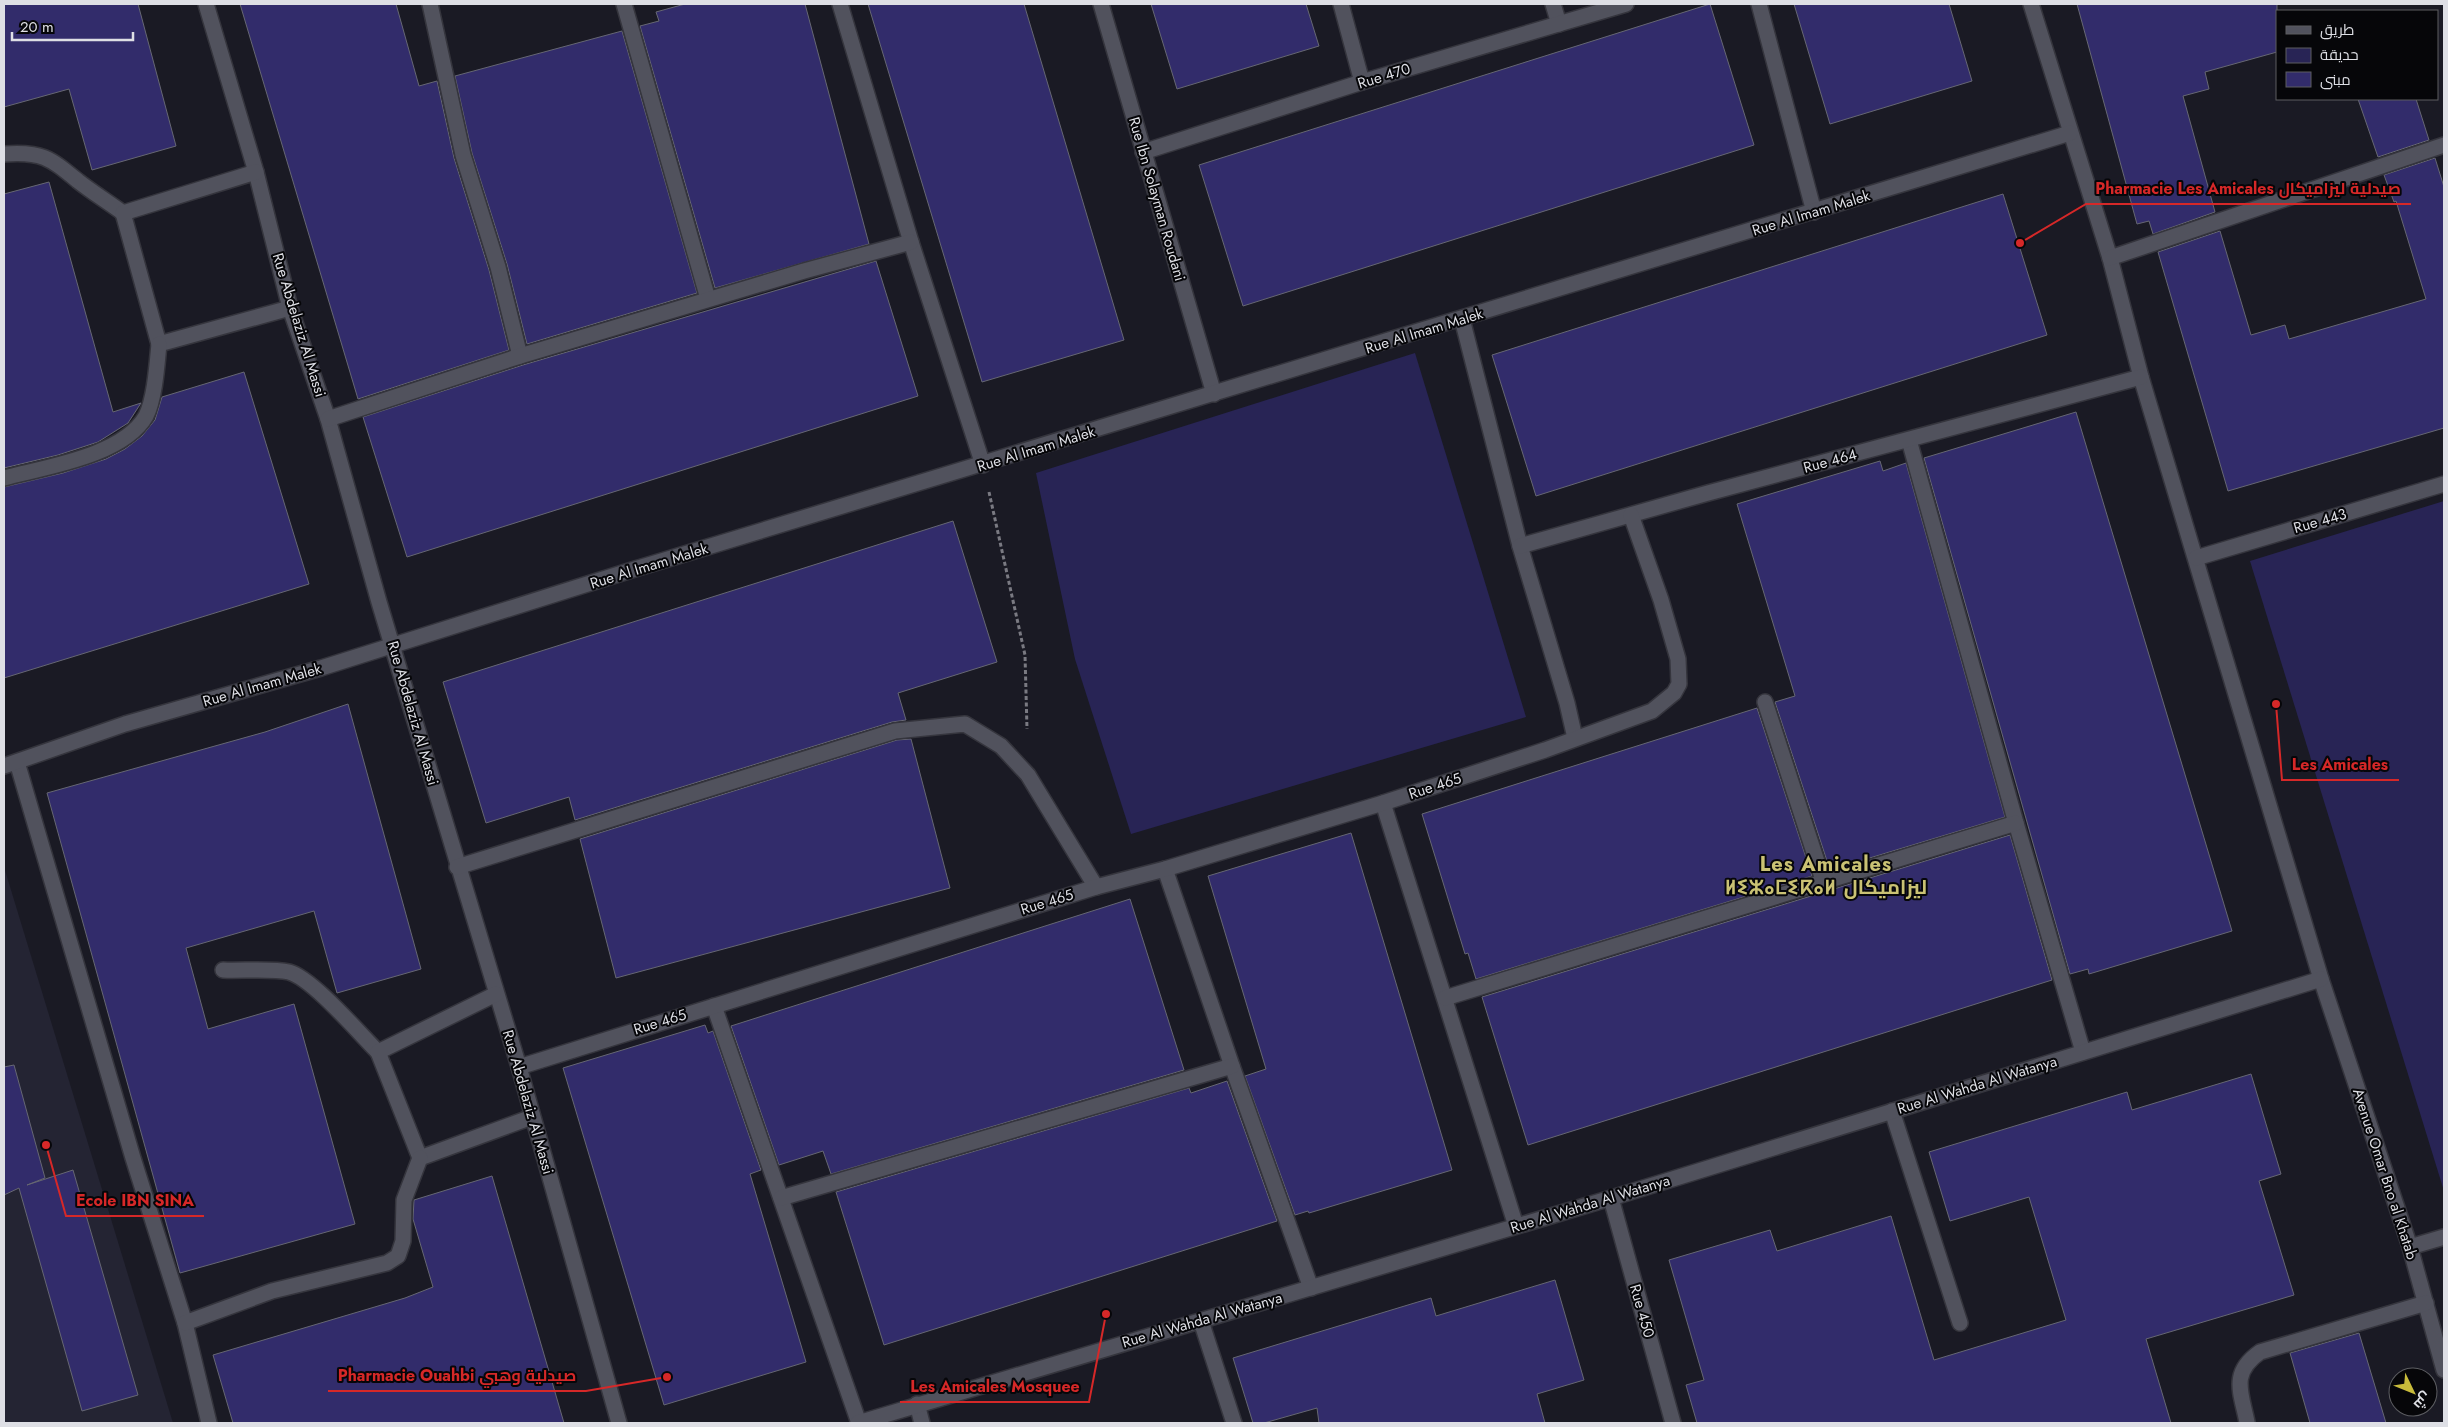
<svg xmlns="http://www.w3.org/2000/svg" width="2448" height="1427" font-family="Jost,Cairo,'Noto Sans Tifinagh',sans-serif">
<style>
.built{fill:#242433}
.green{fill:#282455}
.building{fill:#322c6b;stroke:#666773}
.lines{fill:none;stroke-linecap:round;stroke-linejoin:round}
.minor-casing{stroke:#35353d;stroke-width:18}
.path{stroke:#7a7a82;stroke-width:3;stroke-dasharray:4 2.5;stroke-linecap:butt}
.minor{stroke:#51525d;stroke-width:15}
.labels{text-anchor:middle;stroke-width:4;stroke-linejoin:round;paint-order:stroke}
.street-label{font-size:15px;fill:#dedfe5;stroke:#060609}
.district-label{font-size:20px;font-weight:bold;letter-spacing:1px;fill:#cac274;stroke:#060609}
.leader{fill:none;stroke:#d62828;stroke-width:2}
.callout-dot{fill:#d62828;stroke:#060609;stroke-width:2}
.callout-label{font-size:16px;text-anchor:middle;font-weight:bold;fill:#d62828;stroke:#060609;stroke-width:4;stroke-linejoin:round;paint-order:stroke}
</style>
<rect width="100%" height="100%" fill="#1a1a24"/>
<path class="built" d="M4,867L173,1423H4Z"/>
<g class="green">
<path d="M1415,353L1526,717L1131,834L1075,659L1036,473Z"/>
<path d="M2444,501V1191L2250,561Z"/>
</g>
<g class="building">
<path d="M4,4H138L176,146L92,170L69,89L4,107Z"/>
<path d="M240,4H396L419,86L437,81L454,158L489,270L509,350L358,399Z"/>
<path d="M685,4H805L869,244L715,288L640,26L659,21L656,12Z"/>
<path d="M868,4H1024L1124,340L982,382Z"/>
<path d="M1151,4H1306L1319,46L1177,89Z"/>
<path d="M1710,4L1754,145L1243,306L1199,165Z"/>
<path d="M1794,4H1949L1972,81L1830,124Z"/>
<path d="M2077,4H2277V52L2205,72L2209,89L2183,96L2215,212L2153,234L2149,221L2137,224Z"/>
<path d="M622,31L697,293L527,344L507,264L472,153L455,76Z"/>
<path d="M2358,99H2416L2429,140L2378,157Z"/>
<path d="M2435,158L2444,187V428L2228,491L2158,252L2220,231L2251,335L2285,325L2289,339L2426,299L2396,201L2394,202L2384,175Z"/>
<path d="M49,182L113,412L141,403L128,423L98,442L58,455L4,468V194Z"/>
<path d="M2003,194L2047,335L1536,496L1492,355Z"/>
<path d="M876,261L918,396L407,557L363,417L523,365Z"/>
<path d="M244,372L309,584L4,678V487L63,473L106,459L125,449L142,436L155,420L162,397Z"/>
<path d="M2076,412L2232,931L2089,974L2088,969L2070,974L1924,458Z"/>
<path d="M1880,461L1883,471L1906,463L2005,817L1830,870L1775,702L1795,696L1737,504Z"/>
<path d="M953,521L997,662L898,693L906,720L892,722L575,820L569,797L486,823L443,682Z"/>
<path d="M348,704L421,969L337,993L314,911L186,948L208,1029L294,1004L355,1224L180,1273L47,793L265,732Z"/>
<path d="M1757,708L1812,876L1476,979L1468,953L1465,954L1422,814Z"/>
<path d="M911,739L950,888L616,978L580,839L897,740Z"/>
<path d="M1351,833L1452,1170L1309,1213L1308,1211L1295,1215L1245,1076L1266,1069L1208,876Z"/>
<path d="M2010,835L2052,980L1528,1145L1482,997Z"/>
<path d="M1130,899L1184,1070L831,1174L823,1151L779,1165L731,1026Z"/>
<path d="M705,1025L708,1033L713,1031L761,1170L750,1174L806,1362L664,1405L563,1068Z"/>
<path d="M14,1065L45,1178L27,1185L73,1170L138,1395L82,1411L19,1188L4,1195V1067Z"/>
<path d="M2251,1074L2281,1174L2259,1181L2294,1295L2146,1339L2171,1423H1697L1686,1385L1704,1380L1669,1260L1770,1230L1777,1251L1891,1216L1934,1360L2066,1320L2029,1197L1950,1221L1929,1152L2127,1092L2132,1110Z"/>
<path d="M1227,1081L1277,1221L884,1345L836,1192L1189,1088L1191,1093Z"/>
<path d="M492,1176L564,1423H233L213,1355L405,1298L433,1287L413,1219L414,1200Z"/>
<path d="M1555,1280L1584,1380L1537,1394L1545,1423H1319L1317,1408L1264,1423H1253L1233,1358L1431,1298L1436,1316Z"/>
<path d="M2359,1333L2386,1423H2310L2290,1353Z"/>
</g>
<g class="lines">
<g class="minor-casing">
<g id="minor">
<path d="M206,4L256,172L290,308L328,419L379,602L519,1067L619,1423"/>
<path d="M430,4L463,155L498,267L520,356"/>
<path d="M624,4L708,299"/>
<path d="M840,4L911,242L983,465"/>
<path d="M1101,4L1214,394"/>
<path d="M1341,4L1362,82"/>
<path d="M1553,4L1559,24"/>
<path d="M1759,4L1814,212"/>
<path d="M2031,4L2110,258L2141,377L2321,979L2410,1247L2444,1370"/>
<path d="M1143,152L1362,82L1626,4"/>
<path d="M4,154C42,151 50,158 78,181C92,192 108,202 123,213"/>
<path d="M256,172L123,213L159,344L290,308"/>
<path d="M2110,258L2444,145"/>
<path d="M1462,319L1520,546L1567,703L1575,738"/>
<path d="M328,419L520,356L804,271L911,242"/>
<path d="M1909,440L2016,823L2083,1052"/>
<path d="M4,478C45,467 123,456 146,416C155,398 157,364 159,344"/>
<path d="M1520,546L1708,493L2141,377"/>
<path d="M2196,558L2444,484"/>
<path d="M1765,702L1823,880"/>
<path d="M17,762L133,1158L185,1323L209,1423"/>
<path d="M4,766L125,724L321,668L635,569L2070,133"/>
<path d="M1383,803L1516,1226"/>
<path d="M457,867L895,731L965,724L1001,746L1028,775L1096,887"/>
<path d="M1165,869L1232,1066L1311,1288"/>
<path d="M223,970C241,971 272,968 289,972C312,978 359,1033 378,1052"/>
<path d="M496,994L378,1052L420,1158L532,1117"/>
<path d="M1445,998L2016,823"/>
<path d="M714,1006L859,1423"/>
<path d="M519,1067L1096,887L1165,869L1383,803L1545,750L1652,711L1674,693L1679,684L1678,659L1661,600L1631,515"/>
<path d="M1892,1111L1960,1323"/>
<path d="M781,1198L1232,1066"/>
<path d="M1611,1198L1673,1423"/>
<path d="M2410,1247L2444,1237"/>
<path d="M1201,1321L1234,1423"/>
<path d="M185,1323L272,1291L387,1263L398,1256L403,1241L404,1200L420,1158"/>
<path d="M917,1404L922,1423"/>
<path d="M2247,1422C2241,1392 2230,1373 2260,1352L2426,1303"/>
<path d="M858,1423L1611,1198L2321,979"/>
</g>
</g>
<path class="path" d="M989,492L1025,655L1027,729"/>
<use href="#minor" class="minor"/>
</g>
<g class="labels">
<g class="street-label">
<text transform="translate(1384 76) rotate(-17)" y="5">Rue 470</text>
<text transform="translate(1157 199) rotate(74)" y="5">Rue Ibn Solayman Roudani</text>
<text transform="translate(1811 213) rotate(-17)" y="5">Rue Al Imam Malek</text>
<text transform="translate(299 325) rotate(73)" y="5">Rue Abdelaziz Al Massi</text>
<text transform="translate(1424 331) rotate(-17)" y="5">Rue Al Imam Malek</text>
<text transform="translate(1036 449) rotate(-17)" y="5">Rue Al Imam Malek</text>
<text transform="translate(1830 461) rotate(-15)" y="5">Rue 464</text>
<text transform="translate(2320 521) rotate(-16)" y="5">Rue 443</text>
<text transform="translate(649 566) rotate(-17)" y="5">Rue Al Imam Malek</text>
<text transform="translate(262 685) rotate(-16)" y="5">Rue Al Imam Malek</text>
<text transform="translate(413 713) rotate(74)" y="5">Rue Abdelaziz Al Massi</text>
<text transform="translate(1435 786) rotate(-18)" y="5">Rue 465</text>
<text transform="translate(1047 902) rotate(-17)" y="5">Rue 465</text>
<text transform="translate(660 1022) rotate(-17)" y="5">Rue 465</text>
<text transform="translate(1977 1085) rotate(-17)" y="5">Rue Al Wahda Al Watanya</text>
<text transform="translate(528 1102) rotate(74)" y="5">Rue Abdelaziz Al Massi</text>
<text transform="translate(2385 1174) rotate(72)" y="5">Avenue Omar Bno al Khatab</text>
<text transform="translate(1590 1204) rotate(-17)" y="5">Rue Al Wahda Al Watanya</text>
<text transform="translate(1642 1311) rotate(74)" y="5">Rue 450</text>
<text transform="translate(1202 1320) rotate(-16)" y="5">Rue Al Wahda Al Watanya</text>
</g>
<g class="district-label">
<text x="1826" y="871">Les Amicales<tspan x="1826" dy="23">ⵍⵉⵣⴰⵎⵉⴽⴰⵍ ليزاميكال</tspan></text>
</g>
</g>
<path class="leader" d="M2020 243L2086 204H2411M2276 704L2282 780H2399M46 1145L66 1216H204M667 1377L586 1391H328M1106 1314L1089 1402H900"/>
<g class="callout-dot">
<circle cx="2020" cy="243" r="5"/>
<circle cx="2276" cy="704" r="5"/>
<circle cx="46" cy="1145" r="5"/>
<circle cx="667" cy="1377" r="5"/>
<circle cx="1106" cy="1314" r="5"/>
</g>
<g class="callout-label">
<text x="2248" y="194">Pharmacie Les Amicales صيدلية ليزاميكال</text>
<text x="2340" y="770">Les Amicales</text>
<text x="135" y="1206">Ecole IBN SINA</text>
<text x="457" y="1381">Pharmacie Ouahbi صيدلية وهبي</text>
<text x="995" y="1392">Les Amicales Mosquee</text>
</g>
<rect width="2448" height="1427" fill="none" stroke="#dedfe5" stroke-width="10"/>
<rect x="2276" y="10" width="162" height="90" fill="#060609" stroke="#5c5d61"/>
<rect x="2286" y="26" width="25" height="8" fill="#51525d" stroke="#5c5d61"/>
<text x="2320" y="35" font-size="15" fill="#dedfe5">طريق</text>
<rect x="2286" y="48" width="25" height="15" fill="#282455" stroke="#5c5d61"/>
<text x="2320" y="60" font-size="15" fill="#dedfe5">حديقة</text>
<rect x="2286" y="72" width="25" height="15" fill="#322c6b" stroke="#5c5d61"/>
<text x="2320" y="85" font-size="15" fill="#dedfe5">مبنى</text>
<g transform="translate(2413 1392) rotate(133)"><circle r="24" fill="#060609" stroke="#5c5d61"/>
<path d="M0-4L9 19L0 12L-9 19Z" fill="#c8bb3b"/>
<text y="-8" font-size="14" font-weight="bold" text-anchor="middle" fill="#dedfe5">ش</text>
</g>
<path d="M12 32v8h121v-8" fill="none" stroke="#dedfe5" stroke-width="2.5"/>
<text x="20" y="32" font-size="15" fill="#dedfe5" stroke="#060609" stroke-width="4" paint-order="stroke">20 m</text>
</svg>
